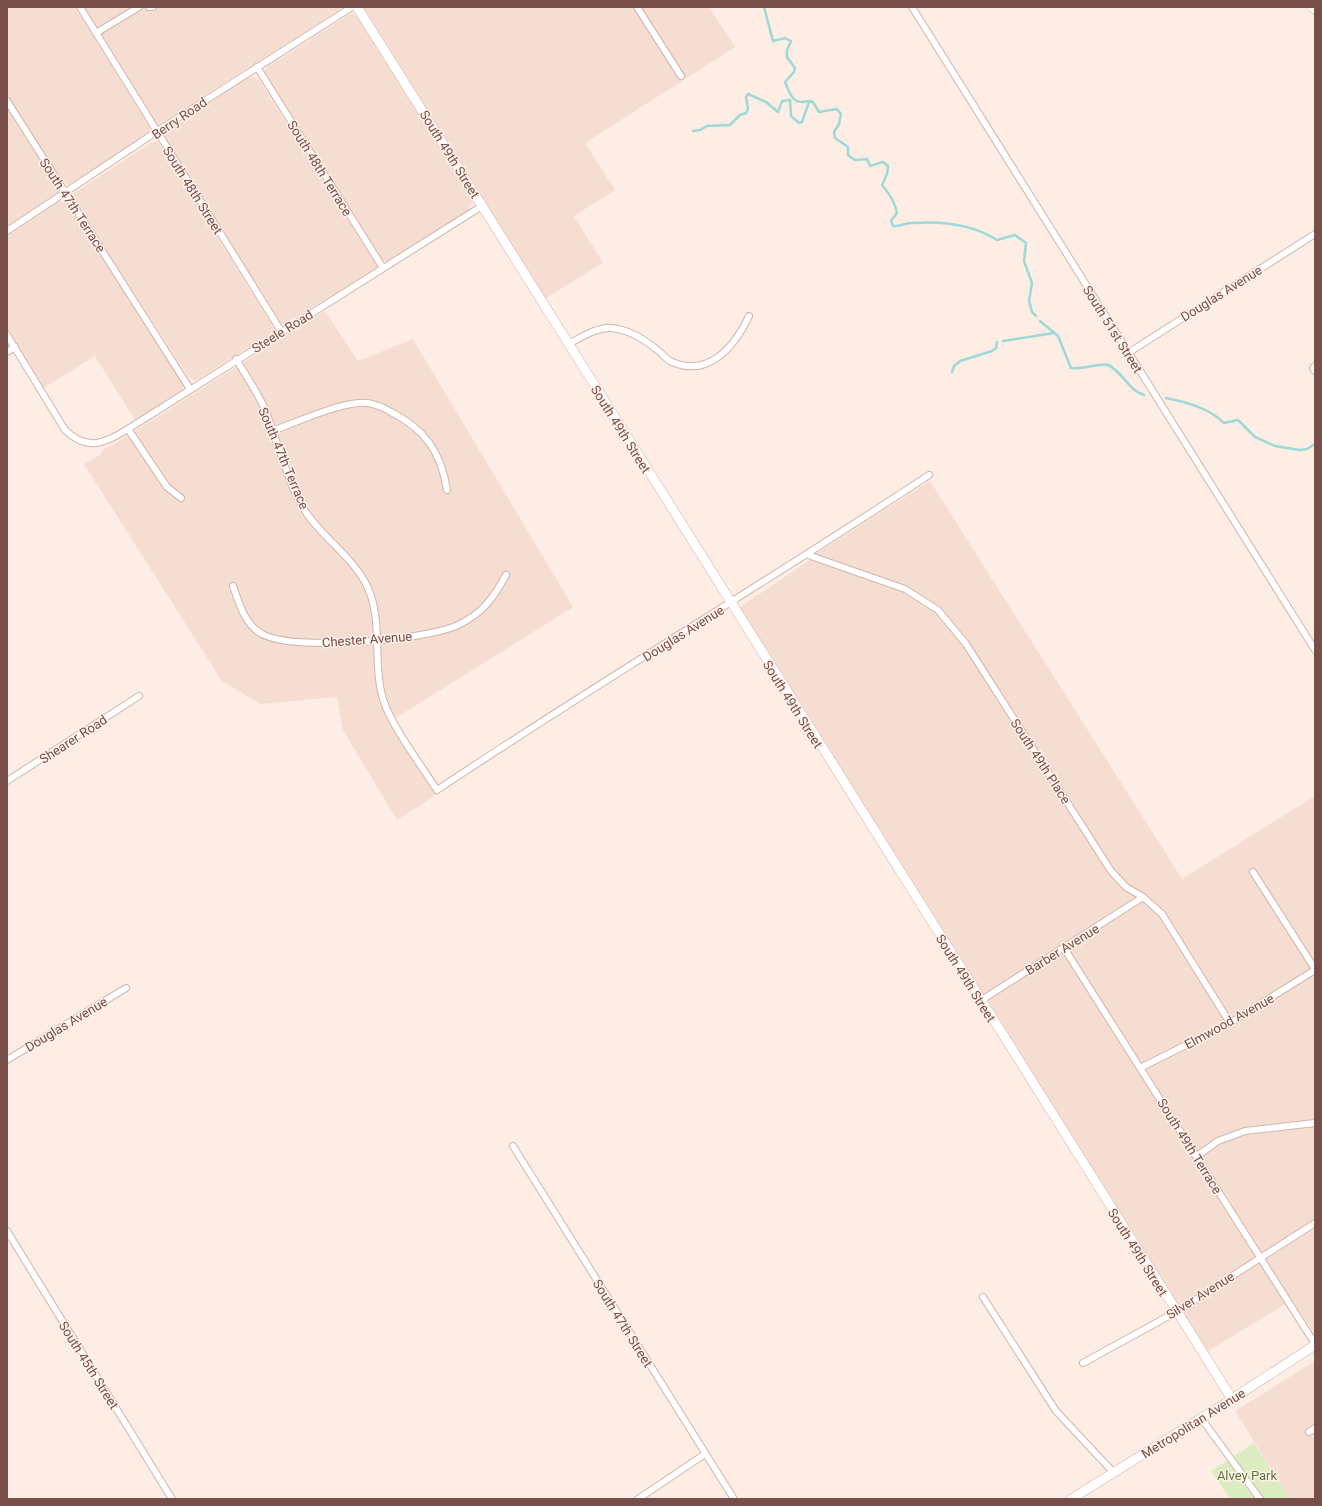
<svg xmlns="http://www.w3.org/2000/svg" width="1322" height="1506" font-family="Roboto,sans-serif">
<style>
.residential{fill:#f5ddd2}
.green{fill:#dcecc1}
.lines{fill:none;stroke-linecap:round;stroke-linejoin:round}
.stream{stroke:#9ddad6;stroke-width:2.5}
.street-casing{stroke:#d1b5ac;stroke-width:8}
.secondary-casing{stroke:#d5b3a9;stroke-width:10}
.street{stroke:#fff;stroke-width:6}
.secondary{stroke:#fff;stroke-width:9}
.labels{text-anchor:middle;stroke-width:3;stroke-linejoin:round;paint-order:stroke}
.street-label{font-size:13px;fill:#774e48;stroke:#fff2eb}
.park-label{font-size:13px;fill:#5c783c;stroke:#fff2eb}
</style>
<rect width="100%" height="100%" fill="#fdede4"/>
<g class="residential">
<path d="M7,7H75L150,128V134L73,185L62,183L7,97Z"/>
<path d="M83,7H344L160,124L155,122Z"/>
<path d="M361,7H709L735,47L585,143L615,190L574,216L603,263L544,299Z"/>
<path d="M352,13L359,18L471,198L472,203L468,211L388,262L382,260L376,252L264,74V71L269,66Z"/>
<path d="M254,77L259,80L377,266L374,271L284,324L278,321L163,136L167,130L248,78Z"/>
<path d="M7,109L59,191L57,195L7,228Z"/>
<path d="M157,141L274,328L269,335L195,381L188,376L72,198L74,193L151,143Z"/>
<path d="M59,201L66,202L183,381L185,385L182,390L135,420L95,356L42,389L7,332V236Z"/>
<path d="M325,311L358,361L413,339L573,607L389,722L436,795L397,820L343,730L337,697L260,704L222,681L84,464L100,455L104,449L113,445Z"/>
<path d="M930,481L1182,879L1315,796V1335L1292,1300L1205,1353L739,609L740,607L804,564L820,551Z"/>
<path d="M1315,1361V1499H1290L1235,1411Z"/>
</g>
<path class="green" d="M1254,1443L1290,1499H1230L1211,1471Z"/>
<g class="lines">
<g class="stream">
<path d="M764,7L773,41L785,38L791,41L787,50V57L795,68L794,72L785,82C788,89 792,102 801,102C805,102 807,101 811,101"/>
<path d="M693,131L700,130L707,126L730,125L740,115L746,113L748,109L746,97L748,94L766,102L778,112L782,101L790,100L791,116L799,123L802,122L809,102H813L819,112L837,109L841,114L839,124L834,132L835,138L848,147V155L855,160L867,159L870,166L883,162L888,166L887,174L882,185C889,193 895,202 897,213L891,221L893,226C900,226 906,223 912,223C941,221 972,224 997,240L1015,235L1026,243L1024,261L1032,283L1029,301L1032,312L1036,316"/>
<path d="M1040,321L1058,336L1071,368C1084,370 1101,362 1108,365C1123,372 1128,390 1144,395"/>
<path d="M1003,341L1054,333"/>
<path d="M952,372L954,366L960,361L992,351L996,348L997,342"/>
<path d="M1166,398C1186,402 1209,408 1224,423L1238,420L1255,437L1275,446L1300,450L1307,449L1315,444"/>
</g>
<g class="street-casing">
<g id="street">
<path d="M80,7L281,331"/>
<path d="M149,7H153"/>
<path d="M637,7L681,76"/>
<path d="M912,7L1315,650"/>
<path d="M96,33L139,7"/>
<path d="M257,67L383,268"/>
<path d="M7,101L190,389"/>
<path d="M7,231L162,128L352,7"/>
<path d="M7,335L65,430C88,452 104,443 128,429L482,206"/>
<path d="M568,344C581,338 596,327 611,328C631,330 645,340 660,352C663,355 667,360 672,362C709,378 735,346 749,316"/>
<path d="M7,352L15,347"/>
<path d="M1128,353L1315,234"/>
<path d="M236,359C246,376 259,394 266,412C278,443 288,483 305,511C322,537 350,555 365,582C385,618 371,664 384,702C393,728 421,765 437,790C599,682 767,582 929,475"/>
<path d="M1315,366L1313,368L1315,371"/>
<path d="M128,429L167,487L181,498"/>
<path d="M272,431C297,422 334,405 359,403C371,402 381,406 391,412C425,429 441,452 447,490"/>
<path d="M808,555L905,589L938,610L966,644L1111,871L1126,887L1143,897L1162,914L1230,1023"/>
<path d="M233,586C239,603 245,625 262,634C294,652 423,640 456,626C482,614 493,599 506,575"/>
<path d="M7,781L139,696"/>
<path d="M1253,872L1315,969"/>
<path d="M1064,948L1315,1344"/>
<path d="M980,1001L1143,897"/>
<path d="M7,1060L126,988"/>
<path d="M1140,1068L1230,1023L1315,970"/>
<path d="M513,1146L734,1499"/>
<path d="M1197,1156L1218,1141L1245,1131L1315,1123"/>
<path d="M7,1231L172,1499"/>
<path d="M983,1297L1056,1411L1114,1473"/>
<path d="M1083,1363L1176,1312L1315,1223"/>
<path d="M1201,1418L1260,1499"/>
<path d="M1309,1432L1315,1428"/>
<path d="M638,1499L705,1454"/>
</g>
</g>
<g class="secondary-casing">
<g id="secondary">
<path d="M357,7L1232,1399"/>
<path d="M1312,7L1315,9"/>
<path d="M1071,1499L1232,1399L1315,1345"/>
</g>
</g>
<use href="#street" class="street"/>
<use href="#secondary" class="secondary"/>
</g>
<g class="labels">
<g class="street-label">
<text transform="translate(179 118) rotate(-34)" y="5">Berry Road</text>
<text transform="translate(450 154) rotate(58)" y="5">South 49th Street</text>
<text transform="translate(320 168) rotate(58)" y="5">South 48th Terrace</text>
<text transform="translate(193 190) rotate(58)" y="5">South 48th Street</text>
<text transform="translate(73 205) rotate(57)" y="5">South 47th Terrace</text>
<text transform="translate(1221 293) rotate(-32)" y="5">Douglas Avenue</text>
<text transform="translate(1113 329) rotate(58)" y="5">South 51st Street</text>
<text transform="translate(282 331) rotate(-32)" y="5">Steele Road</text>
<text transform="translate(621 429) rotate(58)" y="5">South 49th Street</text>
<text transform="translate(284 458) rotate(67)" y="5">South 47th Terrace</text>
<text transform="translate(683 633) rotate(-32)" y="5">Douglas Avenue</text>
<text transform="translate(367 639) rotate(-4)" y="5">Chester Avenue</text>
<text transform="translate(793 704) rotate(58)" y="5">South 49th Street</text>
<text transform="translate(73 739) rotate(-33)" y="5">Shearer Road</text>
<text transform="translate(1041 761) rotate(57)" y="5">South 49th Place</text>
<text transform="translate(1062 949) rotate(-32)" y="5">Barber Avenue</text>
<text transform="translate(966 978) rotate(58)" y="5">South 49th Street</text>
<text transform="translate(1229 1021) rotate(-29)" y="5">Elmwood Avenue</text>
<text transform="translate(66 1024) rotate(-31)" y="5">Douglas Avenue</text>
<text transform="translate(1190 1146) rotate(58)" y="5">South 49th Terrace</text>
<text transform="translate(1138 1252) rotate(58)" y="5">South 49th Street</text>
<text transform="translate(1200 1295) rotate(-32)" y="5">Silver Avenue</text>
<text transform="translate(623 1323) rotate(58)" y="5">South 47th Street</text>
<text transform="translate(89 1365) rotate(58)" y="5">South 45th Street</text>
<text transform="translate(1193 1423) rotate(-32)" y="5">Metropolitan Avenue</text>
</g>
<g class="park-label">
<text x="1247" y="1480">Alvey Park</text>
</g>
</g>
<rect width="1322" height="1506" fill="none" stroke="#774e48" stroke-width="16"/>
</svg>
